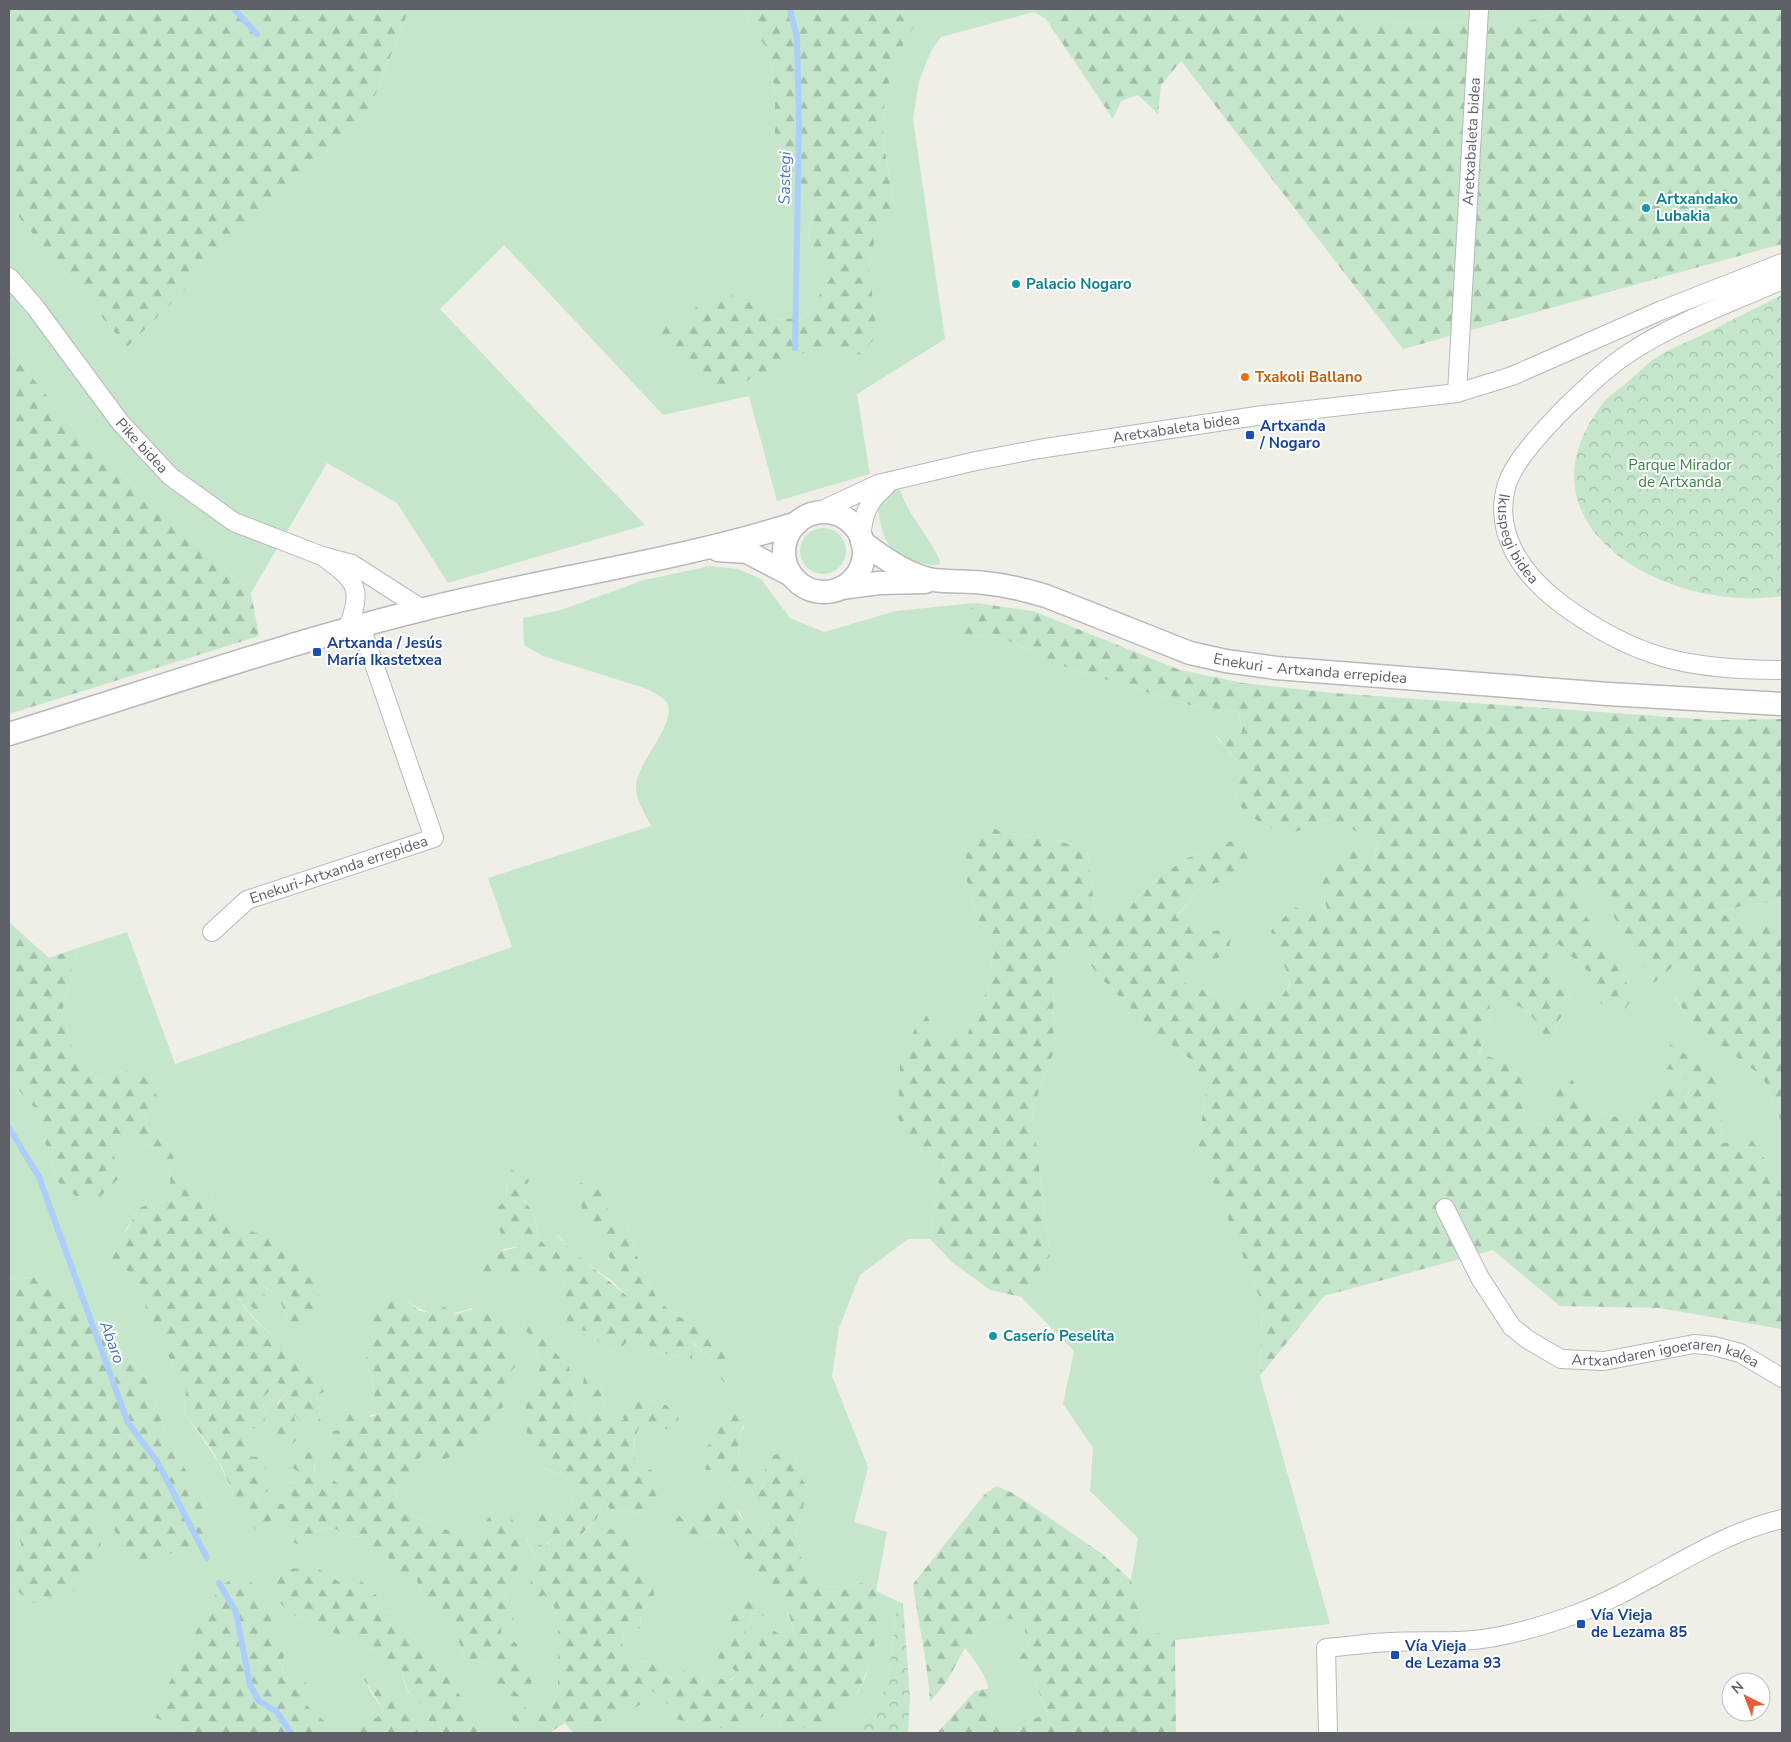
<svg xmlns="http://www.w3.org/2000/svg" width="1791" height="1742" font-family="'Nunito Sans',sans-serif">
<style>
.green{fill:#c5e6ca;fill-rule:evenodd}
.forest{fill:url(#forest-firs)}
.park{fill:url(#park-crowns)}
.lines{fill:none;stroke-linecap:round;stroke-linejoin:round}
.stream{stroke:#accefc;stroke-width:6}
.minor-casing{stroke:#b7b8bd;stroke-width:20}
.tertiary-casing{stroke:#b7b8bd;stroke-width:25}
.minor{stroke:#fff;stroke-width:18}
.tertiary{stroke:#fff;stroke-width:22}
.culture-dot{fill:#0f9aa8;stroke:#fff;stroke-width:2}
.food-dot{fill:#e8710a;stroke:#fff;stroke-width:2}
.transit-dot{fill:#1a4fb4;stroke:#fff;stroke-width:2}
.labels{text-anchor:middle;stroke-width:4;stroke-linejoin:round;paint-order:stroke}
.street-label{font-size:15px;fill:#5e6167;stroke:#fff}
.culture-label{font-size:15px;font-weight:bold;fill:#0d838f;stroke:#fff;text-anchor:start}
.food-label{font-size:15px;font-weight:bold;fill:#c56008;stroke:#fff;text-anchor:start}
.transit-label{font-size:15px;font-weight:bold;fill:#164399;stroke:#fff;text-anchor:start}
.park-label{font-size:15px;fill:#398347;stroke:#fff}
.water-label{font-size:16px;font-style:italic;fill:#4e75c0;stroke:#fff}
</style>
<defs>
<pattern id="forest-firs" width="22" height="20" patternUnits="userSpaceOnUse" patternTransform="scale(1.25)"><rect width="22" height="20" fill="#c5e6ca"/><path d="M5 1l3.5 6h-7zM16 11l3.5 6h-7z" fill="#a3bea8"/></pattern>
<pattern id="park-crowns" width="20" height="18" patternUnits="userSpaceOnUse" patternTransform="scale(1.25)"><rect width="20" height="18" fill="#c5e6ca"/><path d="M2 6a3 3 0 1 1 6 0M12 15a3 3 0 1 1 6 0" fill="none" stroke="#a3bea8"/></pattern>
</defs>
<rect width="100%" height="100%" fill="#f0efe7"/>
<g class="green">
<path d="M409,9H745L749,24L769,51L775,96L802,184L814,204L808,240L831,277L805,317L778,320L752,303L696,307L686,324L661,349L688,361L700,382L785,360L816,347L862,354L876,334L869,269L877,227L896,213C892,188 883,149 883,125C883,85 900,39 927,9H1042L1046,19L1034,12L941,37L931,51L919,81L913,119L945,339L857,394L870,474L777,501L749,396L663,415L504,245L440,309L645,525L448,583L397,503L327,463L251,593L79,435L9,349V205L127,347L370,108Z"/>
<path d="M1362,9H1569L1524,22L1362,23Z"/>
<path d="M896,485C901,490 902,496 905,502C915,523 931,540 940,561L939,565C907,564 886,555 880,521C879,515 877,507 880,502C883,496 892,490 896,485Z"/>
<circle cx="823" cy="551" r="23"/>
<path d="M710,566L738,569L761,579L790,618L824,632L896,611L975,603L955,635L1002,638L1068,668L1190,705L1239,712L1242,733L1215,735L1241,766L1235,802L1296,832L1324,819L1348,827L1378,842L1373,864L1323,893L1329,917L1272,931L1291,982L1278,1001L1247,999L1233,1014L1216,995L1186,983L1171,953L1202,932L1176,918L1199,889L1242,874L1264,853L1234,840L1185,859L1147,887L1129,908L1096,919L1087,849L1050,839L1004,833L981,822L966,845V878L978,919L995,943L988,988L967,1035L937,1037L923,1009L915,1149L944,1160L935,1199L930,1239H908L860,1275L839,1328L832,1376L868,1467L854,1522L887,1532L876,1591L897,1601L888,1685L871,1714L845,1733H577L585,1722L598,1724L620,1707L650,1689L672,1708L675,1719L743,1728L768,1713L780,1718L781,1731L857,1694L866,1676L874,1642L862,1583L843,1587L821,1586L803,1565L796,1535L808,1487L800,1477L795,1458L765,1464V1479L760,1491L752,1482L750,1470L740,1459L737,1441L744,1426L720,1422L711,1444L707,1470H720L729,1483L761,1506L769,1524L759,1542L747,1528L739,1511L703,1523L688,1525L677,1512L699,1540L717,1534L735,1542L744,1556L788,1612L794,1629L786,1637L772,1630L760,1649L755,1663C745,1644 742,1633 753,1613L764,1615L737,1607L727,1620V1636L717,1657L727,1662L739,1674L714,1689L701,1687L703,1675L681,1673L675,1684L667,1673L654,1662L637,1661L622,1648L624,1632L640,1628L641,1612L654,1595L609,1529L594,1539L581,1536L597,1518L603,1501L613,1512L626,1510L640,1515L641,1467L633,1453L635,1437L641,1424L666,1405L643,1398L624,1421H615L605,1406L600,1386L582,1395L593,1414L587,1429L576,1415L569,1367L552,1349L541,1328L523,1315L524,1328L536,1343L538,1362L539,1381L526,1401L546,1469L566,1476L575,1492C570,1508 566,1517 548,1520L535,1505L550,1529L553,1538L543,1547L526,1539L537,1561L525,1603L544,1594L558,1612V1698L528,1713L522,1699L509,1685L508,1669L531,1675L524,1661L501,1635L502,1618L514,1620L503,1589L524,1559L495,1508L473,1541L405,1512L394,1492L421,1456L473,1445L489,1421L503,1407L501,1391L505,1378L472,1308C442,1319 426,1315 401,1297L366,1363L374,1383L373,1403L380,1413L356,1419L338,1411L345,1422L341,1430L328,1431L341,1479L340,1486L314,1478L315,1464L303,1474L298,1483L288,1482L293,1496L285,1505L261,1511L256,1498L267,1492L258,1476L256,1457L242,1456L244,1430L254,1428L266,1415L262,1398L278,1383L288,1392L277,1403L321,1425L317,1395L327,1391L317,1366L287,1356L284,1342C262,1329 249,1315 236,1293L262,1286L278,1296L289,1323L264,1235L240,1228L205,1192L187,1185L166,1142L148,1130L145,1112L123,1070L98,1080L74,1053L62,1013L77,948L127,932L175,1064L512,947L488,878L651,826C645,813 636,801 636,787C636,763 674,728 668,705C665,697 654,693 647,689L543,656L524,645L523,618L561,610L644,580ZM499,1162L535,1216L538,1237L550,1251L557,1235L577,1256L612,1281L634,1302L623,1275L605,1250L597,1228L582,1208L574,1181L606,1192L607,1207L628,1227L635,1252L658,1301L677,1316L696,1323L724,1382L710,1359L692,1342V1359L657,1352L636,1333L622,1347L608,1352L563,1301L565,1278C551,1277 539,1270 524,1266L514,1281L500,1271L503,1249L518,1247L524,1237L514,1224L503,1238L507,1182Z"/>
<path d="M1590,877L1654,983L1673,966L1694,975V991L1674,997L1693,1024L1763,1077L1782,1124V1198L1774,1173L1721,1144L1722,1113L1671,1045L1660,1068L1679,1071L1691,1086L1684,1103L1650,1107L1626,1120L1596,1111L1576,1088L1567,1070L1566,1108L1550,1126L1527,1121L1521,1100L1479,1054L1489,1026L1490,1000L1512,1001L1535,1018L1550,1044L1558,1021L1571,1003L1565,982L1542,964L1558,944L1594,977L1576,899Z"/>
<path d="M1782,902V926L1779,927L1737,924L1721,912L1748,904Z"/>
<path d="M1072,942L1101,978L1152,1030L1194,1062L1206,1092L1198,1145L1262,1303L1260,1376L1330,1624L1175,1640L1145,1628L1131,1580L1138,1538L1090,1491L1093,1448L1063,1404L1074,1351L1021,1297L1050,1256L1032,1110L1054,1051L1053,979Z"/>
<path d="M9,1071L15,1086L46,1108L37,1128L48,1149L57,1181L111,1148L130,1127L139,1144L157,1148C168,1169 177,1180 164,1202L140,1207L108,1258L129,1272L145,1293L147,1315L170,1359L176,1378L186,1391L184,1412L218,1461L241,1510L274,1540L276,1523H284L292,1542L310,1548L305,1540L316,1531L334,1528L348,1536L365,1537L377,1549L416,1578L422,1594L437,1616L458,1639L465,1658L493,1664L500,1694L517,1729L529,1726L538,1733H485L448,1677L375,1594L359,1580L357,1587L346,1586L331,1576L293,1615L326,1623L336,1636L353,1639L366,1653L374,1648L402,1670C405,1690 409,1696 425,1707L428,1721L439,1733H419L413,1720L364,1679L373,1696L384,1710L376,1718L354,1728L361,1733H333L331,1727L304,1703L302,1679L282,1672L285,1646L276,1636L273,1620L219,1588L152,1716L189,1733H9V1585L33,1603L92,1498L210,1510L171,1446L146,1378L89,1314L33,1277L9,1279Z"/>
<path d="M9,1505L22,1548L9,1566Z"/>
<path d="M989,1617L1023,1620L1028,1647L1018,1658L1035,1682L1047,1713L1029,1722L1016,1733H1010L992,1718C990,1681 987,1677 965,1648Z"/>
</g>
<g class="forest">
<path d="M9,9H409L370,108L127,347L9,205Z"/>
<path d="M745,9H927C901,39 883,85 883,126C883,150 892,188 896,213L877,227L869,269L877,334L862,355L816,347L734,387L700,382L688,361L661,349L655,324H686L696,307L722,292L752,303L778,320L805,317L831,277L808,240L814,204L775,142V96L769,51L749,24Z"/>
<path d="M1042,9H1362V23L1524,22L1569,9H1782V244L1403,349L1181,61L1161,85L1158,114L1138,95L1121,101L1113,119L1046,19Z"/>
<path d="M9,349L79,435L251,593L259,636L9,714Z"/>
<path d="M975,603L1033,611L1180,670L1243,683L1333,693L1712,720L1782,719V902L1748,904L1721,912L1738,924L1782,926V1124L1763,1077L1693,1024L1674,996L1694,991V975L1673,966L1654,983L1590,877L1576,899L1635,997L1622,1012L1600,1003L1594,977L1558,944L1542,964L1565,982L1571,1003L1558,1021L1550,1044C1533,1015 1526,1002 1490,1000L1489,1026L1479,1053L1509,1064L1528,1077L1521,1100L1527,1121L1549,1126L1566,1108L1552,1099L1551,1080L1567,1070L1576,1087L1596,1111L1626,1120L1649,1107L1656,1086L1674,1085L1685,1102L1691,1086L1679,1071L1660,1068L1670,1044L1700,1064L1722,1086L1712,1099L1722,1113L1721,1144L1750,1137L1774,1173L1782,1198V1329L1659,1308L1560,1306L1493,1250L1324,1296L1260,1376L1262,1303L1198,1145L1206,1092L1194,1062L1152,1030L1101,978L1072,942L1053,979L1054,1051L1032,1110L1050,1256L1021,1297L990,1290L952,1262L930,1239L935,1199L944,1160L915,1149L898,1118L900,1065L923,1008L937,1036L967,1035L988,988L995,943L978,919L966,878V845L981,822L1004,833L1050,839L1087,849L1096,919L1129,908L1147,887L1185,859L1234,840L1265,853L1242,874L1199,889L1176,917L1202,932L1232,929L1228,956L1198,962L1172,954L1186,983L1216,995L1233,1014L1247,998L1278,1001L1291,983L1271,931L1294,907L1329,917L1323,893L1322,863L1351,849L1373,864L1378,843L1348,827L1324,819L1296,832L1264,826L1235,802L1241,766L1215,734L1242,733L1239,712L1190,705L1068,668L1002,638L954,635Z"/>
<path d="M9,922L49,958L77,948L62,1013L74,1053L98,1080L123,1070L146,1078L158,1098L145,1112L148,1130L166,1142L187,1185L205,1192L240,1228L264,1235L295,1252L318,1284L320,1307L307,1326L289,1323L278,1296L263,1286L266,1306L257,1311L237,1295C249,1317 262,1329 284,1342L287,1356L317,1366L327,1391L317,1395L321,1425L304,1427L293,1412L299,1438L287,1448C268,1426 268,1412 288,1392L278,1383L262,1398L266,1415L262,1431L254,1428L244,1430L248,1446L242,1456L256,1457L267,1451L266,1467L258,1476L275,1480L267,1492L256,1498L261,1510L274,1502L285,1505L292,1496L287,1482L298,1483L303,1474L291,1467L295,1455L302,1445C315,1454 315,1463 314,1478L324,1481L329,1476L340,1486L341,1479L330,1468L329,1458L334,1452L329,1443L328,1431L341,1430L345,1422L337,1410L348,1412L356,1419L359,1410L371,1417L380,1413L373,1403L374,1383L366,1363L370,1316L382,1299L401,1297L420,1311L434,1313L441,1305L456,1314C474,1308 488,1306 506,1310L511,1331L500,1336L513,1349L515,1367C503,1380 500,1389 503,1407L489,1421L473,1445L464,1453L434,1462L421,1456L394,1492L405,1512L473,1541L495,1508L510,1512L525,1559L503,1589L514,1620L502,1618L501,1635L516,1643L531,1675L532,1694L521,1689L509,1670V1685L522,1699L528,1713L558,1698V1612L544,1595L524,1604L537,1561L526,1538L544,1547L553,1538L550,1529L537,1527L532,1516L535,1504L548,1520C566,1517 570,1508 575,1492L566,1476L547,1469L534,1453L526,1429V1401L539,1381L538,1362L536,1343L524,1328L522,1314L541,1328L552,1349L569,1367L576,1415L587,1429L593,1414L582,1395L584,1376L600,1386L605,1406L615,1421L624,1420L620,1404L632,1406L643,1398L666,1405L679,1418L675,1428L653,1430L641,1424C630,1445 628,1462 653,1471L660,1485L653,1508L640,1515L626,1510L613,1512L603,1501L597,1518L581,1535L594,1539L609,1529L625,1532L634,1564L652,1574L654,1595L641,1612L640,1628L624,1633L622,1648L637,1661L654,1662L667,1673L675,1684L681,1673L692,1662L704,1663L701,1687L714,1689L720,1679L731,1680L738,1674L727,1662L716,1657L718,1645L727,1636V1620L737,1607L741,1593L756,1595L765,1616L753,1613C742,1632 745,1644 755,1663L760,1649L758,1634L772,1630L786,1637L794,1629L788,1612L752,1574L735,1542L717,1534L699,1540L683,1542L673,1527L676,1512L688,1525L703,1523L702,1503L716,1506L727,1497C739,1511 746,1529 760,1541L769,1524L761,1506L729,1483L720,1470H706L700,1449L711,1444L720,1422L734,1409L747,1411C744,1429 734,1439 740,1457C742,1463 747,1465 750,1470C755,1479 751,1482 761,1490L765,1479V1464L774,1455L785,1451L795,1458L800,1476L808,1488L796,1535L803,1565L821,1586L843,1587L862,1583L876,1591C885,1622 868,1690 842,1712C826,1726 801,1728 781,1731L780,1718L768,1713L743,1728H721L675,1719L672,1708L650,1689L644,1703L629,1710L620,1707L598,1724L585,1722L577,1733H573L565,1723L549,1733H538L529,1726L518,1730L490,1677L493,1664L465,1658L458,1639L437,1616L422,1594L416,1578L404,1584L390,1575V1559L377,1549L362,1550L365,1537L348,1536L334,1528L316,1531L306,1540L310,1549L292,1542L284,1523L276,1524L274,1540C240,1530 234,1488 218,1460C208,1443 195,1427 184,1412L186,1391L176,1378L170,1359L146,1315L145,1293L129,1272L108,1258L110,1238L126,1231L140,1207L164,1202C177,1180 168,1169 157,1148L139,1144L129,1128L111,1148L121,1176L99,1198L76,1196L57,1181L48,1149L37,1128L45,1108L34,1107L15,1086L9,1071Z"/>
<path d="M498,1161L529,1180L522,1197L535,1216L538,1237L550,1251L556,1235C580,1260 607,1278 633,1301L623,1275L605,1251L597,1228L582,1208L573,1180L606,1192L607,1207L628,1227L635,1252L658,1301L677,1316L696,1323L716,1340L729,1365L724,1383L710,1359L693,1342L692,1359L657,1352L636,1333L622,1347L608,1352L590,1332L569,1327L563,1301L565,1278C551,1277 539,1270 525,1266L514,1281L500,1271L483,1274L480,1257L518,1247L524,1237L514,1224L503,1239L497,1223L496,1209L506,1200L507,1182Z"/>
<path d="M33,1277L89,1314L146,1378L171,1446L210,1510L202,1544L137,1564L93,1499L101,1545L74,1591L33,1603L9,1585V1566L22,1548L9,1505V1279Z"/>
<path d="M996,1486L1013,1493L1101,1553L1131,1580L1145,1628L1175,1640L1176,1733H1016L1029,1722L1047,1712L1035,1682L1018,1658L1028,1647L1023,1620L989,1617L965,1648L947,1681L930,1702C928,1662 918,1623 913,1584L984,1495Z"/>
<path d="M317,1568L346,1586L357,1587L359,1579L375,1594L448,1677L485,1733H439L428,1721L425,1707C409,1696 406,1690 402,1670L374,1648L366,1653L353,1640L336,1636L326,1623L293,1615L279,1602L277,1587L278,1569Z"/>
<path d="M241,1572C255,1585 265,1599 272,1618C276,1629 276,1636 285,1646L282,1672L302,1679L311,1688L304,1703L331,1727L333,1733H189L152,1716L219,1588Z"/>
<path d="M363,1678C396,1690 405,1702 419,1733H361L354,1728L359,1714L376,1718L384,1710Z"/>
<path d="M991,1688L992,1718L1010,1733H937L975,1691Z"/>
</g>
<g class="park">
<path d="M1782,295V596C1673,614 1507,529 1603,403C1608,396 1618,390 1625,384C1636,375 1646,364 1657,357C1670,349 1684,343 1698,337C1726,323 1754,309 1782,295Z"/>
<path d="M897,1601L903,1604L910,1698L908,1733H845L871,1714L888,1685Z"/>
</g>
<g class="lines">
<g class="stream">
<path d="M234,9L257,34"/>
<path d="M790,9L797,38L799,125L795,348"/>
<path d="M9,1128L39,1177L128,1423L157,1461L207,1558"/>
<path d="M219,1583L236,1612L250,1685L259,1701L277,1712L291,1733"/>
</g>
<g class="minor-casing">
<g id="minor">
<path id="s1" d="M9,277L35,307L120,422L170,476L234,522L322,556"/>
<path id="s2" d="M1782,280C1731,303 1676,322 1629,353C1606,368 1586,388 1566,407C1548,425 1515,459 1507,484C1492,533 1523,575 1560,603C1635,659 1690,670 1782,670"/>
<path id="s3" d="M1457,393L1479,9"/>
<path id="s4" d="M816,513L878,484L976,461L1039,449L1263,415L1457,393L1512,376L1662,310L1782,263"/>
<path d="M861,539C863,515 867,502 886,486"/>
<path d="M347,630C363,588 358,582 322,556L352,564L422,609"/>
<path id="s5" d="M212,932L247,900L434,838L361,626"/>
<path id="s6" d="M1445,1208L1480,1278L1512,1327L1527,1339L1561,1359L1604,1361L1694,1344L1714,1346L1740,1353L1782,1378"/>
<path d="M1328,1733L1326,1648C1347,1646 1369,1643 1390,1642C1427,1640 1464,1644 1500,1636C1525,1631 1552,1623 1576,1614C1648,1587 1708,1536 1782,1519"/>
</g>
</g>
<g class="tertiary-casing">
<g id="tertiary">
<circle cx="824" cy="552" r="40"/>
<path id="s7" d="M862,542C883,557 908,576 934,580C951,582 968,581 985,583C1005,585 1026,590 1046,596L1190,653L1226,661L1276,668L1608,694L1782,704"/>
<path d="M718,550L747,552L791,575"/>
<path d="M841,588L879,583L925,582"/>
<path d="M9,734C146,692 282,644 421,610C545,578 674,562 797,523"/>
</g>
</g>
<use href="#minor" class="minor"/>
<use href="#tertiary" class="tertiary"/>
</g>
<g class="culture-dot">
<circle cx="1646" cy="208" r="5"/>
<circle cx="1016" cy="284" r="5"/>
<circle cx="993" cy="1336" r="5"/>
</g>
<circle class="food-dot" cx="1245" cy="377" r="5"/>
<g class="transit-dot">
<rect x="1245" y="430" width="10" height="10" rx="2.5"/>
<rect x="312" y="647" width="10" height="10" rx="2.5"/>
<rect x="1576" y="1619" width="10" height="10" rx="2.5"/>
<rect x="1390" y="1650" width="10" height="10" rx="2.5"/>
</g>
<g class="labels">
<g class="street-label">
<text dy="5" stroke="none"><textPath href="#s3" startOffset="252">Aretxabaleta bidea</textPath></text>
<text dy="5" stroke="none"><textPath href="#s4" startOffset="372">Aretxabaleta bidea</textPath></text>
<text dy="5" stroke="none"><textPath href="#s1" startOffset="215">Pike bidea</textPath></text>
<text dy="5" stroke="none"><textPath href="#s2" startOffset="409">Ikuspegi bidea</textPath></text>
<text dy="5" stroke="none"><textPath href="#s7" startOffset="472">Enekuri - Artxanda errepidea</textPath></text>
<text dy="5" stroke="none"><textPath href="#s5" startOffset="144">Enekuri-Artxanda errepidea</textPath></text>
<text dy="5" stroke="none"><textPath href="#s6" startOffset="302">Artxandaren igoeraren kalea</textPath></text>
</g>
<g class="culture-label">
<text x="1656" y="204">Artxandako<tspan x="1656" dy="17">Lubakia</tspan></text>
<text x="1026" y="289">Palacio Nogaro</text>
<text x="1003" y="1341">Caserío Peselita</text>
</g>
<g class="food-label">
<text x="1255" y="382">Txakoli Ballano</text>
</g>
<g class="transit-label">
<text x="1260" y="431">Artxanda<tspan x="1260" dy="17">/ Nogaro</tspan></text>
<text x="327" y="648">Artxanda / Jesús<tspan x="327" dy="17">María Ikastetxea</tspan></text>
<text x="1591" y="1620">Vía Vieja<tspan x="1591" dy="17">de Lezama 85</tspan></text>
<text x="1405" y="1651">Vía Vieja<tspan x="1405" dy="17">de Lezama 93</tspan></text>
</g>
<g class="park-label">
<text x="1680" y="470">Parque Mirador<tspan x="1680" dy="17">de Artxanda</tspan></text>
</g>
<g class="water-label">
<text transform="translate(784 178) rotate(-89)" y="6">Sastegi</text>
<text transform="translate(113 1342) rotate(70)" y="6">Abaro</text>
</g>
</g>
<rect width="1791" height="1742" fill="none" stroke="#5e6167" stroke-width="20"/>
<g transform="translate(1746 1697) rotate(318)"><circle r="24" fill="#ffffff" stroke="#bfc0c2"/>
<path d="M0-4L9 19L0 12L-9 19Z" fill="#e35f3b"/>
<text y="-8" font-size="14" font-weight="bold" text-anchor="middle" fill="#5e6167">N</text>
</g>
</svg>
